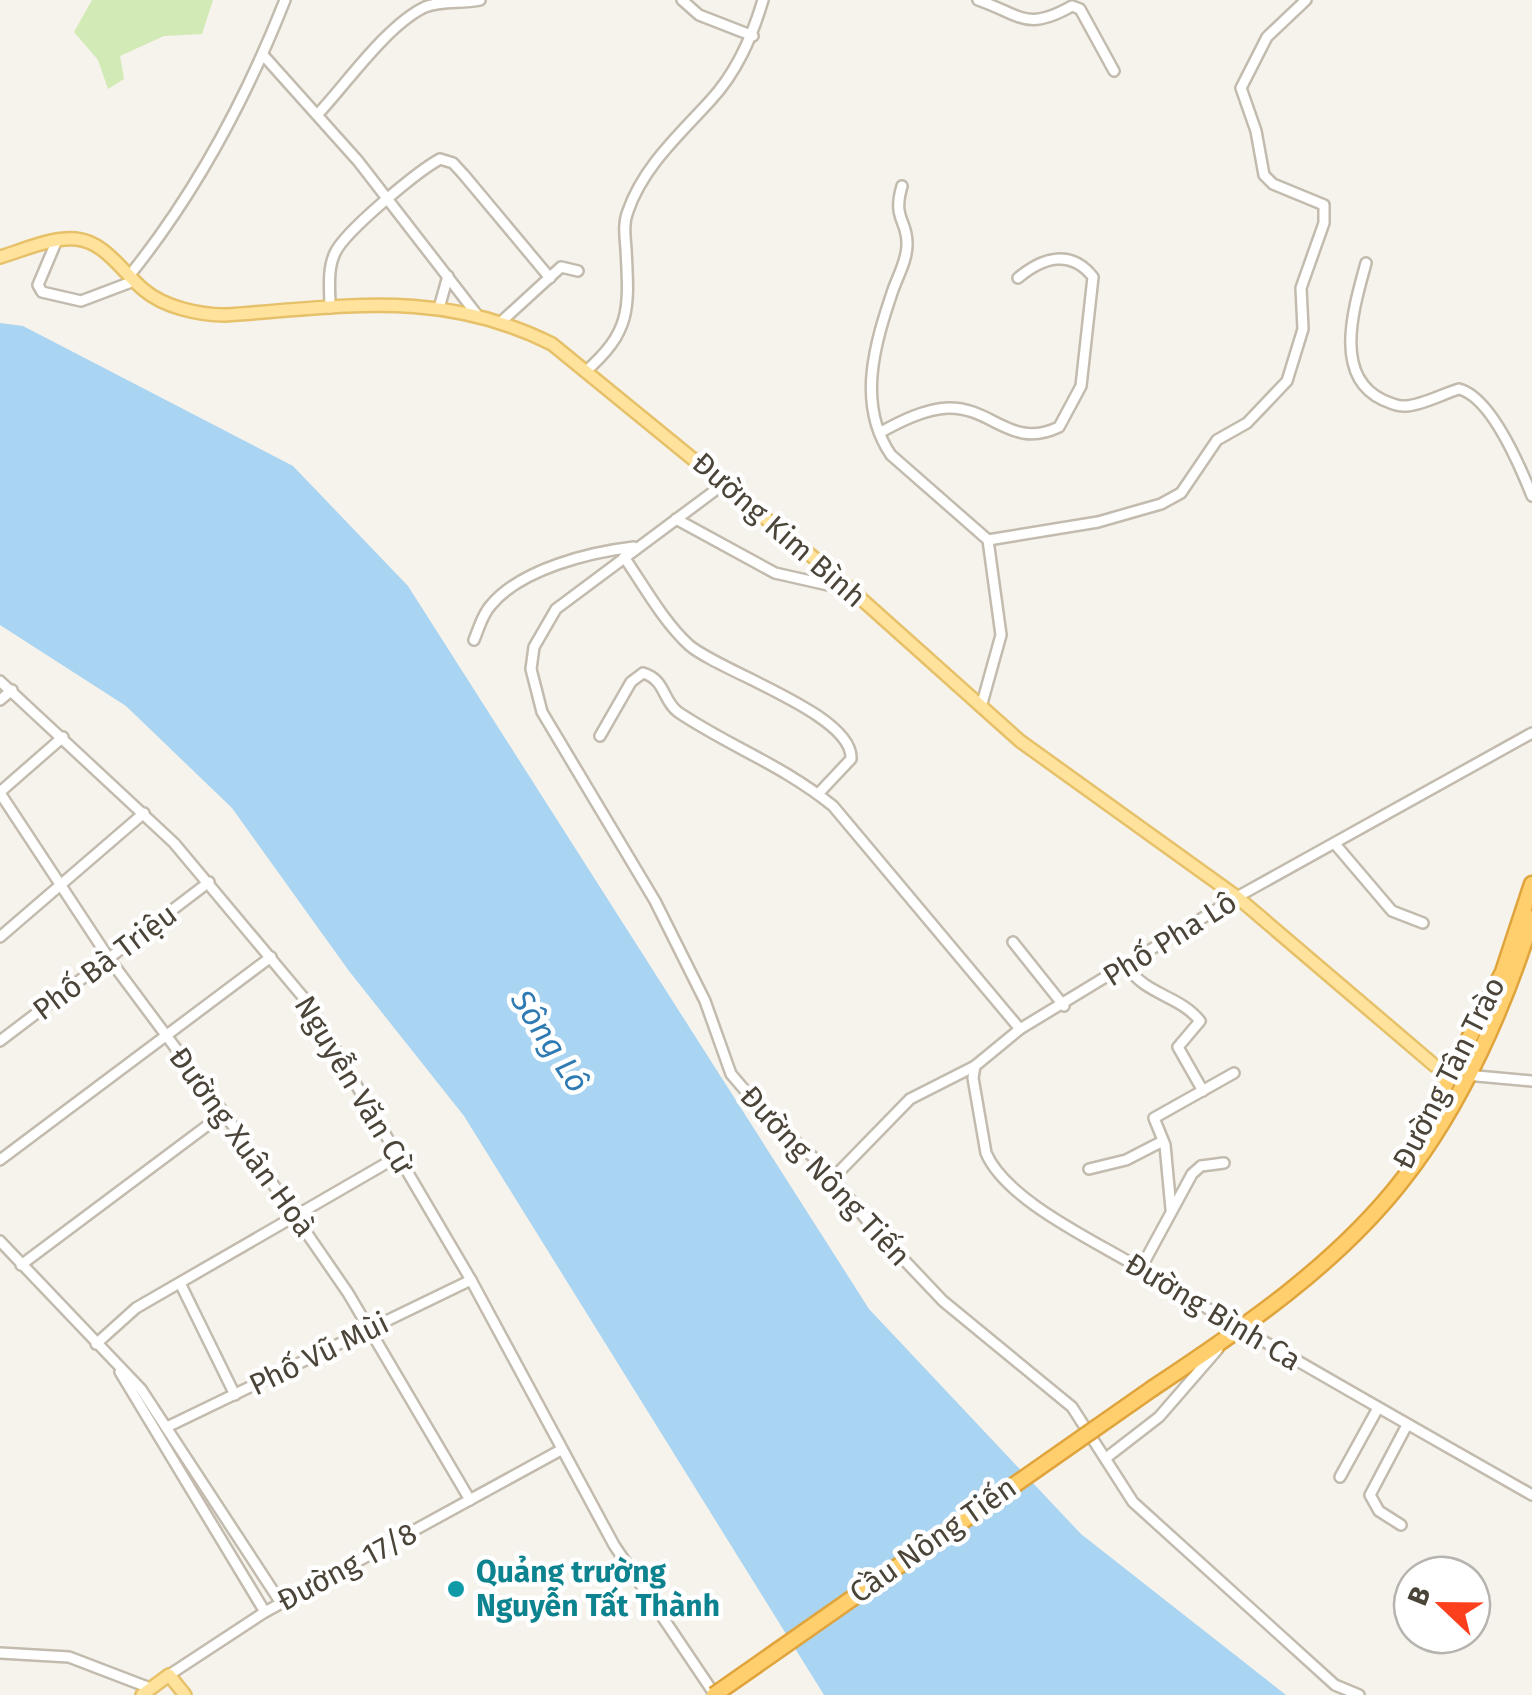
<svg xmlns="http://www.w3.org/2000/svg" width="1532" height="1695" font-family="'Fira Sans',sans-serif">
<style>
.green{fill:#d2eab5}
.water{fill:#a9d4f2}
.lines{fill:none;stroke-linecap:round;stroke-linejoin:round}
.minor-casing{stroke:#c2bbae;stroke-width:14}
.major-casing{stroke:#e6c16a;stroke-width:16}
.highway-casing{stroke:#e0a43c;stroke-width:19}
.minor{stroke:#fff;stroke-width:9}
.major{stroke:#ffe39c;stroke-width:11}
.highway{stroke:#ffcf6e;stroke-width:14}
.highway-bridge-casing{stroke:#e0a43c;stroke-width:19;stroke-linecap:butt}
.highway-bridge{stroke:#ffcf6e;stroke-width:14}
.culture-dot{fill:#0f9aa8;stroke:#fff;stroke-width:4}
.labels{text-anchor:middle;stroke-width:9;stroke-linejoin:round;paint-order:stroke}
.street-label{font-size:30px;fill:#4b4439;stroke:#fff}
.culture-label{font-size:30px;font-weight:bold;fill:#0d838f;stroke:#fff;text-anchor:start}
.water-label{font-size:32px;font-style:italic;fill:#2e7ab2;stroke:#fff}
</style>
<rect width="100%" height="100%" fill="#f6f3ec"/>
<path class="green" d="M92,0H213L202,34L164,36L120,56L124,79L108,89L98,60L74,32Z"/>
<path class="water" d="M0,323L23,326L293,466L408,586L869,1309L1081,1534L1286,1695H824L464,1116L349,971L232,808L126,706L0,625Z"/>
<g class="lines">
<g class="minor-casing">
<g id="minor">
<path d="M682,0L699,15L753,36"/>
<path d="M978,0C1021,15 1026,32 1072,6L1080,9L1114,71"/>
<path d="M264,56L358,161L478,316"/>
<path d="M318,114C347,83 387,25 425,7C442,0 462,4 480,0"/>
<path d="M902,186C892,220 908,220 907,245C907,260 898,276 893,290C875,343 856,404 891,455L988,540L1001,635L981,707"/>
<path d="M57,240L38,285L42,292L81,301L134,281"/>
<path d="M1366,263C1354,307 1332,376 1383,400C1391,403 1397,407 1406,406C1423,405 1442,394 1459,389C1491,397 1520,466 1532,496"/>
<path d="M129,276C196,193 246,99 285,0"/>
<path d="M330,308C330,291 327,269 335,253C345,231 418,171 440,159L453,163L464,175L550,278"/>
<path d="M439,308L448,276"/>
<path d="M502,321L561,267L578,271"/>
<path d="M585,372C632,331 629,308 626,249C625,236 623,223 628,211C643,167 680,134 710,101C737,72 752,37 763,0"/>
<path d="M881,432C901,421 925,409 948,408C993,407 1011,450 1059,427L1081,386L1093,277C1071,249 1043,257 1018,278"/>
<path d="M725,483L556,609L534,647L531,669L542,712L655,901L705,1001L731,1074L766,1115L823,1166L869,1223L943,1301L1072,1407L1133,1502L1335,1685L1359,1695"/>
<path d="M676,519L775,573L850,590"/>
<path d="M988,540L1098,522L1161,504L1181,493L1217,440L1247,423L1287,381L1303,329L1301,288L1324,223V205L1273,184L1264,175L1256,131L1241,88L1267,37L1306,0"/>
<path d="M624,557C644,586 663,621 689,645C718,671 854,714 851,759L818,794"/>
<path d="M474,640C479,628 482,615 491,605C521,569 590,552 634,547"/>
<path d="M0,681L174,843L308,1003L471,1280L614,1545L715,1695"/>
<path d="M0,700L12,690"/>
<path d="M600,736L631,682L643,673C666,680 662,700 678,712C730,747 781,764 833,806L1020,1029"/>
<path d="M0,792L63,737"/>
<path d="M0,793L110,960L224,1113L348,1293L470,1500"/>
<path d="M1335,844L1392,911L1423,923"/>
<path d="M0,937L144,813"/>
<path d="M1013,942L1064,1006"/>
<path d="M1126,965C1146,996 1178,994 1200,1021L1178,1047L1203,1091"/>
<path d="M0,1041L209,882"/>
<path d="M975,1066L973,1078L986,1153C1006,1200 1093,1240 1136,1266C1267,1345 1399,1419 1532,1495"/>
<path d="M1466,1075L1532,1081"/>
<path d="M0,1160L271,957"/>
<path d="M1089,1169L1126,1160L1163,1141"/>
<path d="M833,1178L910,1099L975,1066L1020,1029L1237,897L1532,733"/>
<path d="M1171,1209L1165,1145L1154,1118L1234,1073"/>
<path d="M0,1241L141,1389L281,1603"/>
<path d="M21,1265L224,1113"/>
<path d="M1141,1268L1192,1174L1201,1166L1224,1163"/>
<path d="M180,1283L235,1395"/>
<path d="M96,1344L136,1308L397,1157"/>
<path d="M120,1372L265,1612"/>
<path d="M167,1427L471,1280"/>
<path d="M1106,1458L1159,1417L1218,1349"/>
<path d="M1340,1477L1378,1408"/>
<path d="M1401,1525L1379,1511L1370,1495L1407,1425"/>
<path d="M0,1653L69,1657L150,1688"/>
<path d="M169,1675L265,1612L559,1451"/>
</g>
</g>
<g class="major-casing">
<g id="major">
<path d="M0,257C24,250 51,237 76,239C106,242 122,272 144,290C164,307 199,315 225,315C344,307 440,288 552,344L830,571L1020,741L1237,897L1434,1065L1466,1075"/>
<path d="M142,1695L169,1675L185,1695"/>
</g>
</g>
<g class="highway-casing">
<g id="highway">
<path d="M1414,1146L1503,972L1532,884"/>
<path d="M1153,1388C1242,1329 1338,1264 1404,1178C1461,1105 1505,1006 1532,918"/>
</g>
</g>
<use href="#minor" class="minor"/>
<use href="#major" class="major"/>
<use href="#highway" class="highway"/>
<g class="highway-bridge-casing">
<path id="highway-bridge" d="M714,1695L1153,1388"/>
</g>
<use href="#highway-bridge" class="highway-bridge"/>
</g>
<circle class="culture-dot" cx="456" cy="1589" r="10"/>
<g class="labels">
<g class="street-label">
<text transform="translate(779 530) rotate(41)" y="10">Đường Kim Bình</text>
<text transform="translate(1170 939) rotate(-32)" y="10">Phố Pha Lô</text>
<text transform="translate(105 962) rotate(-37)" y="10">Phố Bà Triệu</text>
<text transform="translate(1449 1073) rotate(-63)" y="10">Đường Tân Trào</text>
<text transform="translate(354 1085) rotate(59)" y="10">Nguyễn Văn Cừ</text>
<text transform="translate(242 1142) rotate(54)" y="10">Đường Xuân Hoà</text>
<text transform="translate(825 1176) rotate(47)" y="10">Đường Nông Tiến</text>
<text transform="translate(1213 1312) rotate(31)" y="10">Đường Bình Ca</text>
<text transform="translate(319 1354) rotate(-26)" y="10">Phố Vũ Mùi</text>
<text transform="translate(933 1540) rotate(-35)" y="10">Cầu Nông Tiến</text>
<text transform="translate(347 1567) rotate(-28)" y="10">Đường 17/8</text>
</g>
<g class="culture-label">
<text x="476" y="1582">Quảng trường<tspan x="476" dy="34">Nguyễn Tất Thành</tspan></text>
</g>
<g class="water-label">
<text transform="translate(550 1041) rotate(57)" y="11">Sông Lô</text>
</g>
</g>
<g transform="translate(1442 1605) rotate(292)"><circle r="48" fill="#ffffff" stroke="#b7b4b0" stroke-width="2.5"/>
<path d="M0-8L18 38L0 25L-18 38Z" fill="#fc3f1d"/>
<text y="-15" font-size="28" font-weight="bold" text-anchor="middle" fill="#4b4439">B</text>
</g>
</svg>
